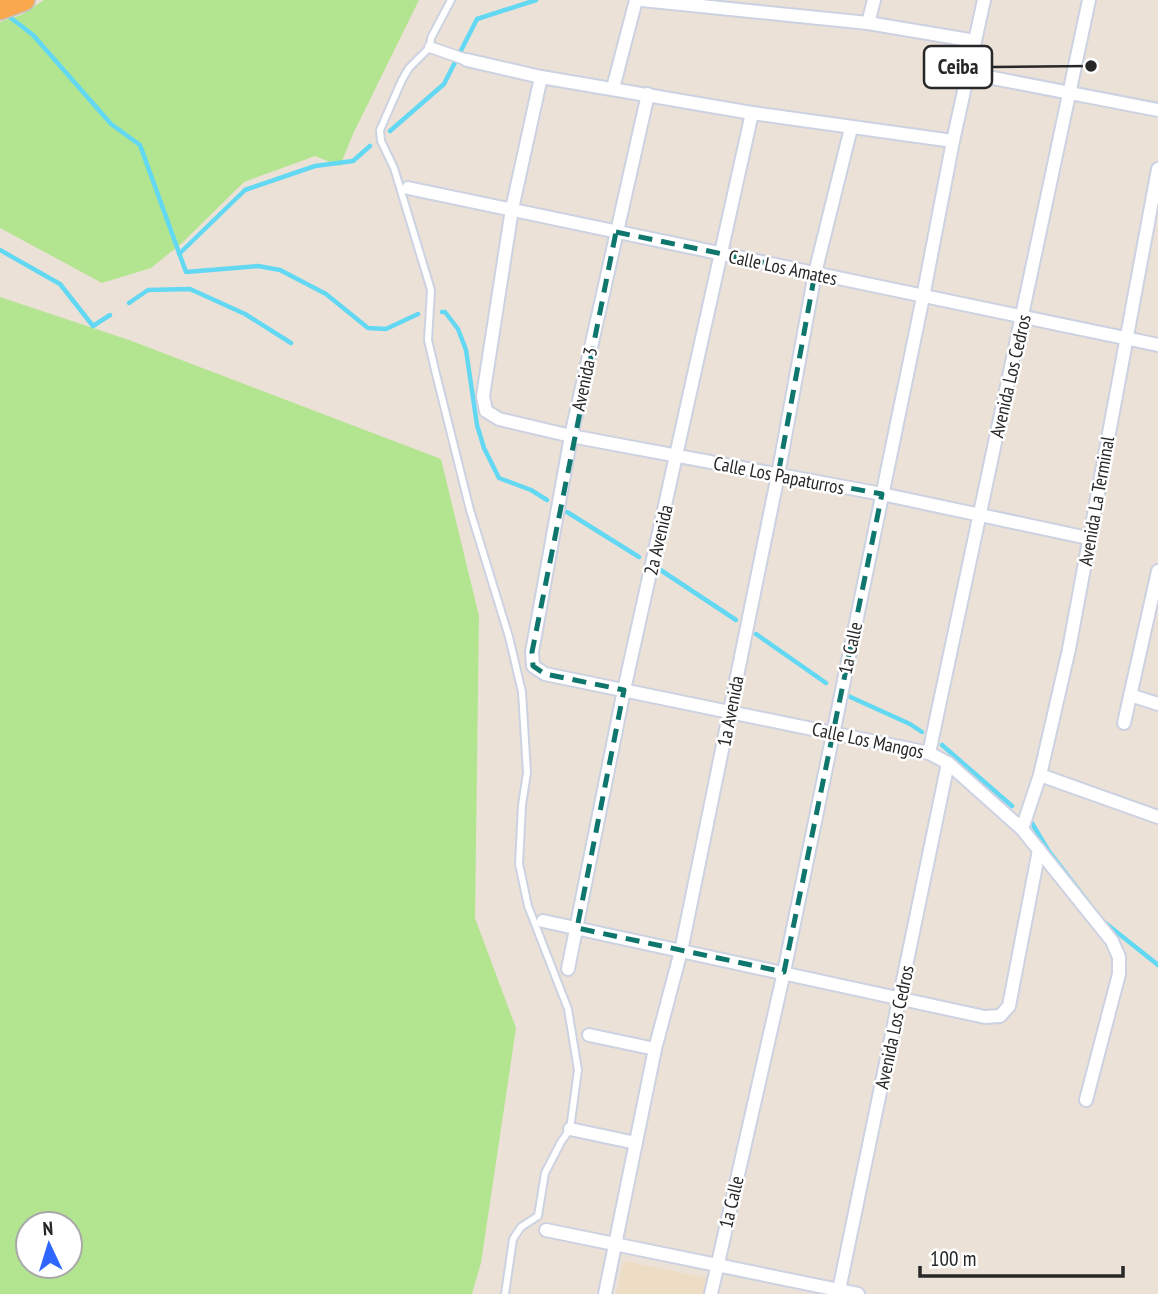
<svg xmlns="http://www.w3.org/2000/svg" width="1158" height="1294" font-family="'PT Sans Narrow',sans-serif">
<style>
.education{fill:#eeddc5}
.green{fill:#b3e590;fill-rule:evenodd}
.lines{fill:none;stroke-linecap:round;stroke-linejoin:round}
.stream{stroke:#63d8f3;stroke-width:4.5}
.service-casing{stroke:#ccd2e1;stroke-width:10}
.pedestrian-casing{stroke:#ccd2e1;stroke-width:13}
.minor-casing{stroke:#ccd2e1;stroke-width:16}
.trunk-casing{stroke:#c3c3c3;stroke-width:24}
.service{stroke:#fff;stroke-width:6}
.pedestrian{stroke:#fff;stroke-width:10}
.minor{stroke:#fff;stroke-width:12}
.trunk{stroke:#faa84e;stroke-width:21}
.marked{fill:none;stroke:#0f766e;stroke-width:5;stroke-dasharray:14 9;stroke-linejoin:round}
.labels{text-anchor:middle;stroke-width:5;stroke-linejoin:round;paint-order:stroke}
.street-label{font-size:19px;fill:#272727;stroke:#fff}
.leader{fill:none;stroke:#272727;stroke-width:2.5}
.callout-dot{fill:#272727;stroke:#fff;stroke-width:2.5}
.callout{fill:#fff;stroke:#272727;stroke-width:2.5}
.callout-label{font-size:21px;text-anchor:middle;font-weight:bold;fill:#272727}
</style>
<rect width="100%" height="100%" fill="#ebe1d7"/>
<path class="education" d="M624,1261L707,1278L704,1294H616Z"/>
<g class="green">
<path d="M44,0H419L353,134L340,166L315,156L244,182L182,243L151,268L102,283L0,228V22L21,15Z"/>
<path d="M0,297L129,340L441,459L479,616L475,918L516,1028L481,1263L472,1294H0ZM28,1224H70V1266H28Z"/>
</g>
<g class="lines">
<g class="stream">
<path d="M7,15L33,35L111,124L140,145L186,272L258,266L280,270L326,294L368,328L386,329L418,314"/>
<path d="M390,131L444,84L477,19L536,0"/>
<path d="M0,250L60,284L93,326L110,315"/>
<path d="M179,254L245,190L315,166L353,161L370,146"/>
<path d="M129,303L148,290L190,289L245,314L291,343"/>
<path d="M442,312H445L458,329L466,350L477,425L484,448L499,478L531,490L547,500"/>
<path d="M567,512L639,557"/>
<path d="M659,569L736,620"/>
<path d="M756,634L826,683"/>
<path d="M846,695L910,724L922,732"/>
<path d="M942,745L1012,806"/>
<path d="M1030,820L1048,850L1088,902"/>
<path d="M1104,922L1158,965"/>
</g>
<g class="service-casing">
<path id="service" d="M451,0L431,38L430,47L409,68L402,80L380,130L381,141L394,168L431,290L428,340L435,370L470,510L509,637L522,692L527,773L522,805L519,864L528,906L568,1009L578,1070L570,1129L561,1142L545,1173L538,1216L521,1227L513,1239L505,1294"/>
</g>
<g class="pedestrian-casing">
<path id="pedestrian" d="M430,47L467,60"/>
</g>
<g class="minor-casing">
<g id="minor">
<path d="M642,0L868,23L975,41"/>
<path d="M868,23L874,0"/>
<path d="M467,60L541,77L752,113L953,141"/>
<path d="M967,73L1158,110"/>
<path d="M541,77L512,209L483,396L486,411L499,419L571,436L882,494L1088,538"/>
<path d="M613,88L636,0"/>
<path d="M648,94L571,436L532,652L533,666L545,674L929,753L948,763L1022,829L1112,941L1119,957V974L1086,1100"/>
<path d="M408,188L1158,345"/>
<path d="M1130,695L1158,704"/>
<path d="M1124,723L1158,571"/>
<path d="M929,753L1089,0"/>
<path d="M1040,775L1158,817"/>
<path d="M1022,829L1040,775L1069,649L1158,169"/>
<path d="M543,921L985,1017L1000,1016L1009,1006L1039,850"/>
<path d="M568,969L624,690L752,113"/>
<path d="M589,1035L655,1049"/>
<path d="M570,1129L636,1143"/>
<path d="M546,1230L858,1294"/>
<path d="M839,1290L948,763"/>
<path d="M605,1294L655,1049L681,951L778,475L815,273L851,128"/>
<path d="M711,1294L784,972L923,297L953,141L984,0"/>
</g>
</g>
<g class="trunk-casing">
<path id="trunk" d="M0,9L24,0"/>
</g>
<use href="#service" class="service"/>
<use href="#pedestrian" class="pedestrian"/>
<use href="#minor" class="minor"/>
<use href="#trunk" class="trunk"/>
</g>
<path class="marked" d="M616,232L815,273L778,475L882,494L784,972L577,928L624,690L545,674L533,666L532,652Z"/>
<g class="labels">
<g class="street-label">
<text transform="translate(783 267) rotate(12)" y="7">Calle Los Amates</text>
<text transform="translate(1010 376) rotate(-77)" y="7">Avenida Los Cedros</text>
<text transform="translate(584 379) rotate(-78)" y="7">Avenida 3</text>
<text transform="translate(779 475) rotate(11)" y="7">Calle Los Papaturros</text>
<text transform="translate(1096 501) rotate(-80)" y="7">Avenida La Terminal</text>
<text transform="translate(658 540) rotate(-77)" y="7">2a Avenida</text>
<text transform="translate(850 648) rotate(-78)" y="7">1a Calle</text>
<text transform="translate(730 711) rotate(-79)" y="7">1a Avenida</text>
<text transform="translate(868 740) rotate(12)" y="7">Calle Los Mangos</text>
<text transform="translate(894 1027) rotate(-78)" y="7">Avenida Los Cedros</text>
<text transform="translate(731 1202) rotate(-77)" y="7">1a Calle</text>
</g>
</g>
<path class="leader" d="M1091 66L992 67"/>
<circle class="callout-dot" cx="1091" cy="66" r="7"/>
<rect class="callout" x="924" y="46" width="68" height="42" rx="7"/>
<g class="callout-label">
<text x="958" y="74">Ceiba</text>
</g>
<g transform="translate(49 1245) rotate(356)"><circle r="33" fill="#ffffff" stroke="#a9a9a9" stroke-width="2"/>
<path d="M0-5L12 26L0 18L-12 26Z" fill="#2f66ff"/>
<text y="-10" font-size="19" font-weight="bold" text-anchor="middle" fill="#272727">N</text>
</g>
<path d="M920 1266v10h203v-10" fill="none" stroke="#272727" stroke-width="3.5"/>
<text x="930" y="1266" font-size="21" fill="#272727" stroke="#ffffff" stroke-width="5" paint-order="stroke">100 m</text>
</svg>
